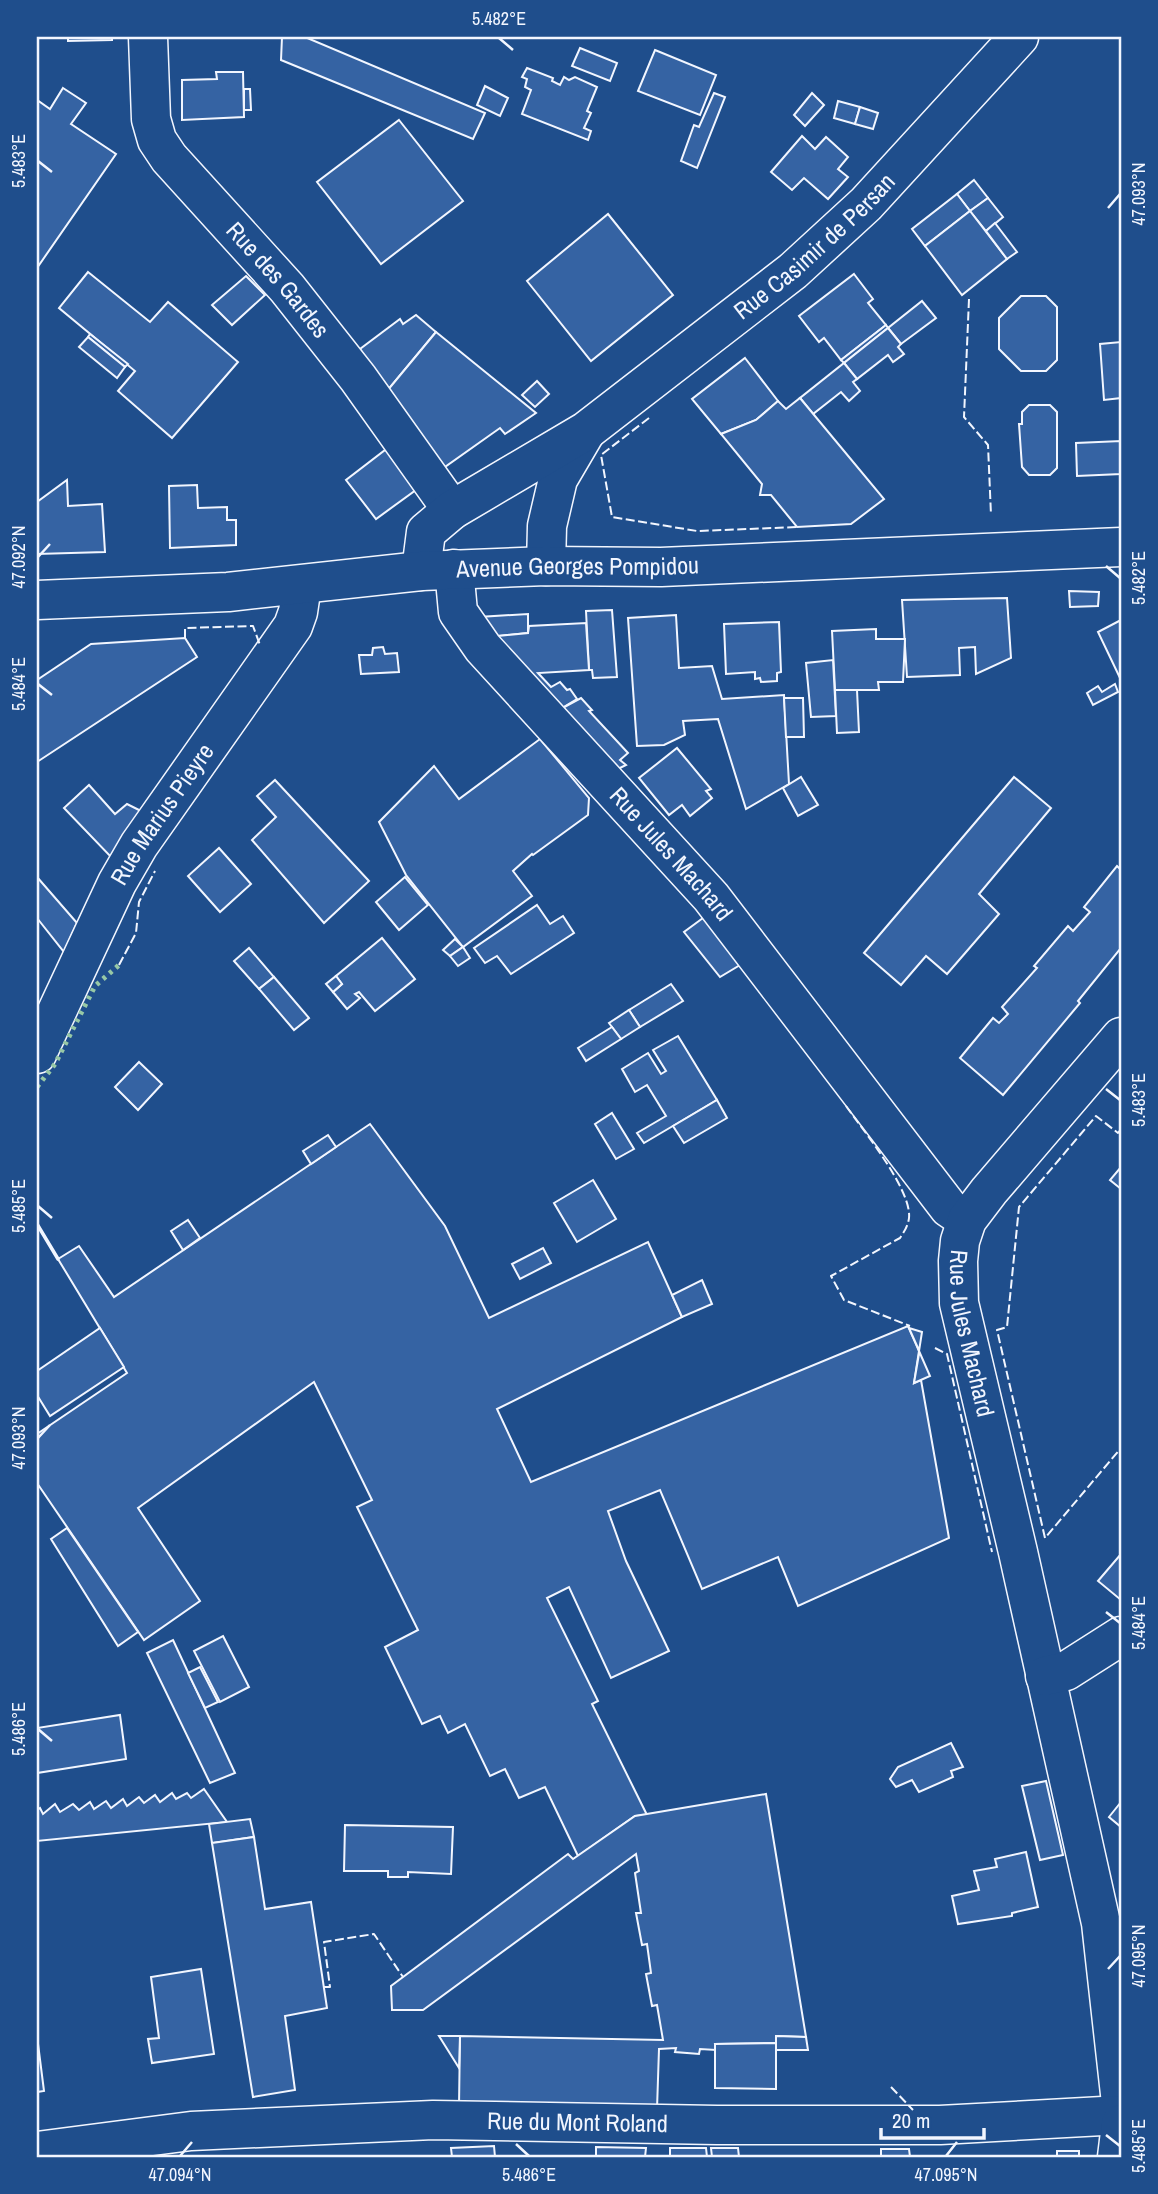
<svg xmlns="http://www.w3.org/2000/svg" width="1158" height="2194" font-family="'Archivo Narrow',sans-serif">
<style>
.building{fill:#3563a3;stroke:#f2f6ff;stroke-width:2}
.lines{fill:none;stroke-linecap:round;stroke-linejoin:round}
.minor-casing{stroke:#f2f6ff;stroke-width:41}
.major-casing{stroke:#f2f6ff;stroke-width:41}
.minor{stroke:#1f4e8c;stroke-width:38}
.major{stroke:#1f4e8c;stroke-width:38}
.hedge{stroke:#97c8a6;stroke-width:5;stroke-dasharray:3.5 5;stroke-linecap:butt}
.fence{stroke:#f2f6ff;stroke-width:2;stroke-dasharray:9 3.5;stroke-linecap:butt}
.wall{stroke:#f2f6ff;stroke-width:3.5}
.ticks{fill:none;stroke:#f2f6ff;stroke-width:2.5}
.labels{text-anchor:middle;stroke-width:5;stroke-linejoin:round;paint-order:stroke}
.street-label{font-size:24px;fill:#f2f6ff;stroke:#1f4e8c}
.neatline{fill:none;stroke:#f2f6ff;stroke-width:2.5}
.ticks-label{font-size:18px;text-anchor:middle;fill:#f2f6ff}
</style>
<rect width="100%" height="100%" fill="#1f4e8c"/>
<g class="building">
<path d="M68,37H112V40L68,41Z"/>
<path d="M282,37H305L485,113L473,139L281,60Z"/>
<path d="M580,48L617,63L610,81L572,66Z"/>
<path d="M655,50L716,75L700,115L638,91Z"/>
<path d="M527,68L553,78L552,81L560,85L564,77L569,80L575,77L597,87L587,111L591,113L584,128L591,131L588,140L522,114L531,90L525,87L527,79L522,77Z"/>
<path d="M216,72H243L244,117L182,120V80L217,79Z"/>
<path d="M485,86L508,98L500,116L477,105Z"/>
<path d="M63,88L86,103L71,124L116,154L37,268V100L50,109Z"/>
<path d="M244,89H250L251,110H244Z"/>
<path d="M714,93L725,97L697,168L681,161L694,125L699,127Z"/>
<path d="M812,93L824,105L805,126L794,115Z"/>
<path d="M838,101L860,107L855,124L834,118Z"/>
<path d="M860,107L878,113L873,129L855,124Z"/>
<path d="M399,120L463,201L381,264L317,182Z"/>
<path d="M802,136L815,149L826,137L848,157L838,169L848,177L828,199L804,178L792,190L771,172Z"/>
<path d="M974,180L988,198L970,211L957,194Z"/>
<path d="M957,194L970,211L925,246L912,229Z"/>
<path d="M988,198L1003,217L986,231L970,211Z"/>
<path d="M970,211L1007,259L962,295L925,246Z"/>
<path d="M608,214L673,295L591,361L527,281Z"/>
<path d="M995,223L1017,252L1007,259L986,231Z"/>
<path d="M88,272L150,322L168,302L238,362L172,438L118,391L135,371L59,308Z"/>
<path d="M854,274L873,299L868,303L886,325L841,360L824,338L819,342L799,316Z"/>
<path d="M246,276L265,295L232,325L212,305Z"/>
<path d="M1021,296H1046L1057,307V360L1046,371H1021L999,349V318Z"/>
<path d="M922,301L936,318L901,344L888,328Z"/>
<path d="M416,315L436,332L387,391L360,349L400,319L403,324Z"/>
<path d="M886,325L888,328L844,363L841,360Z"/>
<path d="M888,328L901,344L898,347L904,354L893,362L888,355L857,379L844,363Z"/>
<path d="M436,332L536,413L505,434L500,428L442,469L387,391Z"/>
<path d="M90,334L128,364L125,367L88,337Z"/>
<path d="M88,337L125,367L117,378L79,347Z"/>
<path d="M1121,342V398L1104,400L1100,344Z"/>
<path d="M745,358L778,401L756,420L721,434L692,399Z"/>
<path d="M844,363L857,379L853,382L860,391L849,401L841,392L813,414L800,398Z"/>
<path d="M537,381L549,394L535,407L522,395Z"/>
<path d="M800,398L884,499L851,524L797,527L771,495H760L762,484L721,434L756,420L778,401L786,409Z"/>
<path d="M1029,405H1050L1057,412V468L1050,475H1029L1022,467L1019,424H1022V412Z"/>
<path d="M1121,441V474L1077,476L1076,443Z"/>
<path d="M389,447L420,487L376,519L346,480Z"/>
<path d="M67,480L68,506L102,504L105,552L37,554V502Z"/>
<path d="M197,485L198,508L227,507V520H236V545L170,548L169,486Z"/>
<path d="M1069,591L1099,592L1098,606L1070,607Z"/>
<path d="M1007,598L1011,658L976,674L975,647L959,648L960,675L907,677L902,600Z"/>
<path d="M612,610L617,677L593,678L592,670H589L586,611Z"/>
<path d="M528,614V633L488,637L479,617Z"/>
<path d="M676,615L679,668L712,666L722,699L784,695L789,784L746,809L718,719L683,721L685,735L664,745L637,746L628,618Z"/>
<path d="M1121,620V680L1098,632Z"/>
<path d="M779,622L781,672L777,673V681L761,682L760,678L755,679V672L726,674L724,624Z"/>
<path d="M586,623L589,670L538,673L551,687L560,682L567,690L570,689L577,699L557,711L488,637L528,633L529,626Z"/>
<path d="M876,629V639H905L903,682H878L879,690H835L832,631Z"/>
<path d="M185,638L197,657L37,762V680L91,644Z"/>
<path d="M383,647L385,654L397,653L399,672L361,674L359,655H372L373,648Z"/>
<path d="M833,660L836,716L811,717L806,663Z"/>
<path d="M1115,684L1118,692L1093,705L1087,693L1098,686L1102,692Z"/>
<path d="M835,690H857L859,732L837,733Z"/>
<path d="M581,698L592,710L589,711L628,753L620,760L626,765L612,772L557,711Z"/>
<path d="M784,698H803L804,737H786Z"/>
<path d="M540,739L589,798L588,815L533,855L532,854L513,871L532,896L463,947L406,875L379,822L434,766L459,799Z"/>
<path d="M677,748L711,789L706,791L712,798L690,816L682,805L669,815L639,778Z"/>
<path d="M801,777L818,805L798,816L783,788Z"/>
<path d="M1014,777L1051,808L979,894L999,914L947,974L926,956L901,985L864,953Z"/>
<path d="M275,780L369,881L324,923L252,840L276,817L257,796Z"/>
<path d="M89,785L115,814L127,804L141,811L111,857L64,808Z"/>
<path d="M219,848L251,884L220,912L188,876Z"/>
<path d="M1121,865V948L1078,1001L1080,1003L1003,1095L960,1058L993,1018L999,1023L1008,1014L1002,1007L1037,968L1034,966L1068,926L1073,931L1090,912L1084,907L1117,866L1119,868Z"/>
<path d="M37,877L77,923L64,952L37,918Z"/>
<path d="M405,877L428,905L399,930L376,902Z"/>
<path d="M537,905L550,924L563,916L574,933L511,974L497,956L485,963L474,948Z"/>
<path d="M707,915L745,962L720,977L684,932Z"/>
<path d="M382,938L415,979L375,1011L359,992L355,994L360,998L347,1009L333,992L342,984L336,976Z"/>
<path d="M455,939L463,947L450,956L443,950Z"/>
<path d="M463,947L470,958L458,966L450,956Z"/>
<path d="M249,948L274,977L259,989L234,961Z"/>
<path d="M336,976L342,984L333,992L326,984Z"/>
<path d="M274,977L309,1018L294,1030L259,989Z"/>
<path d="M671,984L683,1001L640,1027L629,1010Z"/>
<path d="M629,1010L640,1027L621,1039L609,1023Z"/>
<path d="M612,1027L621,1039L586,1061L578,1048Z"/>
<path d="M678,1036L717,1100L644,1143L637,1133L666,1116L647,1085L635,1092L622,1069L648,1053L661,1074L666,1071L653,1050Z"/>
<path d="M139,1062L162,1084L138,1110L115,1087Z"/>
<path d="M717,1100L727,1118L684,1143L673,1126Z"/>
<path d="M612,1113L634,1149L616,1159L595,1124Z"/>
<path d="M370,1124L445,1226L489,1318L648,1242L682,1317L497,1409L531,1482L908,1326L919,1351L914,1383L921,1380L949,1538L798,1606L778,1557L702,1589L660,1490L608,1511L626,1561L669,1651L611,1678L569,1587L547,1598L598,1701L592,1704L647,1815L635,1816L578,1856L545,1787L519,1798L505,1769L490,1776L465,1724L448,1733L440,1716L422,1724L385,1647L418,1630L357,1507L372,1500L314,1382L138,1508L200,1601L144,1640L37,1483V1434L127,1373L58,1259L79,1246L114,1297Z"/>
<path d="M328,1135L336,1147L311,1164L303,1151Z"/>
<path d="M1121,1167V1189L1110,1180Z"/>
<path d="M593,1180L616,1219L577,1242L554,1203Z"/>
<path d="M188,1220L200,1238L183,1250L171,1231Z"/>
<path d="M543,1248L551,1263L520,1279L512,1264Z"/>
<path d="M702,1280L712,1304L682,1317L672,1295Z"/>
<path d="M100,1328L124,1367L50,1416L37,1395V1371Z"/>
<path d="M909,1328L922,1332L919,1351L918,1348Z"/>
<path d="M919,1351L930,1376L914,1383L919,1354Z"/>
<path d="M67,1528L138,1632L118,1646L51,1539Z"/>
<path d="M1121,1554V1600L1098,1581Z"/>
<path d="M223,1636L249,1687L220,1702L194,1651Z"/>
<path d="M173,1640L235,1773L210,1783L147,1653Z"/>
<path d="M200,1667L218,1702L205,1708L188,1673Z"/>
<path d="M120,1715L126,1759L37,1773V1728Z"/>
<path d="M951,1743L963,1767L951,1771L953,1777L919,1792L912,1780L896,1787L890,1779L898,1767Z"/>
<path d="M1046,1781L1063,1855L1040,1860L1022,1786Z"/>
<path d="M204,1789L227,1822L37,1841V1810L40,1808L43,1814L55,1804L60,1812L73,1804L79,1810L90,1802L94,1809L106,1801L111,1808L123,1799L127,1806L139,1797L144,1803L155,1795L160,1802L172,1793L176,1799L187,1793L191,1798Z"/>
<path d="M766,1794L806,2037L776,2036V2043L715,2044L716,2050L700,2049L699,2054L675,2052L676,2048L659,2049L657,2109L459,2106L460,2036L663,2040L657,2005L652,2006L646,1974L651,1973L647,1944L642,1945L636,1913H641L635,1873L639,1871L636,1854L423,2010H392L391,1986L568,1854L573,1859L635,1816Z"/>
<path d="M1121,1802V1827L1109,1817Z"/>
<path d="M250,1819L254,1837L212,1843L209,1824Z"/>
<path d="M345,1825L453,1827L451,1874L408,1872V1877H388V1871H344Z"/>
<path d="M254,1837L265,1909L311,1902L327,2008L285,2016L295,2090L253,2097L212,1843Z"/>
<path d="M1026,1852L1038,1907L1012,1913V1916L958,1924L952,1896L979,1890L974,1871L997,1867L995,1859Z"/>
<path d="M201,1969L214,2054L152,2063L148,2039L159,2038L151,1977Z"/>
<path d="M37,2036L44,2091L37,2092Z"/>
<path d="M439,2036H460L459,2068Z"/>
<path d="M776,2036L806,2037L808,2050H776Z"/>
<path d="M776,2043V2089L715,2088V2044Z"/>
<path d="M494,2146L495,2157H452L451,2148Z"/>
<path d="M596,2147L646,2148L645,2157H596Z"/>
<path d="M670,2148H706L707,2157H670Z"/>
<path d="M711,2148H738L739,2157H712Z"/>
<path d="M881,2149H909L910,2157H881Z"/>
<rect x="1057" y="2151" width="22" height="6"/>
</g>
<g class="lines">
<g class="minor-casing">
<g id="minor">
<path id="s1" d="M148,37L151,119L157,140L169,158L287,288L358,378L452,510"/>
<path d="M546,566L547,526L558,479L585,433"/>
<path id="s2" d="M454,569L458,612L483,648L711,897L949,1208L967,1220"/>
<path id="s3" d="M421,571L426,532L452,510L586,431L793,271L866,204L1019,37"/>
<path id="s4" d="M1121,1037L989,1191L967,1220L960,1241L958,1261L959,1303L1018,1552L1101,1923L1121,2103"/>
<path id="s5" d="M37,1054L117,883L139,845L293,626L298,612L302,585"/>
<path d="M1045,1676L1066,1671L1121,1636"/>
<path id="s6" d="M37,2151L191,2131L433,2120L717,2125H940L1121,2115"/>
<path d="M1117,2157L1121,2124"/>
</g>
</g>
<g class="major-casing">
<g id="major">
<path id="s7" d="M37,600L228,592L421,571L546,566L661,567L1121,547"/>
</g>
</g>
<use href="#minor" class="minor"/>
<use href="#major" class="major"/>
<path class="hedge" d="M37,1087L55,1064L95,986L119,965"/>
<g class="fence">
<path d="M969,299L964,417L988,445L991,515"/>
<path d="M649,418L601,455L612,517L697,531L797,527"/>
<path d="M185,638V628L253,626L260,645"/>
<path d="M119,965L136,933L139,902L155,871"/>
<path d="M846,1106C863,1130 912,1190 909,1218C908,1226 904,1232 900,1238L831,1276L844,1300L910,1326"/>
<path d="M1121,1129L1118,1133L1096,1116L1019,1207L1007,1327L997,1330L1045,1538L1121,1448"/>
<path d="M935,1348L947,1354L992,1552"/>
<path d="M324,1987H330L324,1942L374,1934L403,1977"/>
<path d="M891,2087L913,2110"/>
</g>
<path class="wall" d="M37,1224L58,1259"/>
</g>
<path class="ticks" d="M499,38L513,50M38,161L52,172M1108,208L1120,194M38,557L50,544M1106,566L1120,578M38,684L52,695M1106,1089L1120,1100M38,1206L52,1218M38,1438L50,1425M1106,1612L1120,1623M38,1729L52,1741M1108,1969L1120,1956M1106,2135L1120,2146M516,2144L529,2156M180,2156L192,2142M946,2156L957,2142"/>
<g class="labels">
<g class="street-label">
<text dy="8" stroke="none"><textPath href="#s3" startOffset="523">Rue Casimir de Persan</textPath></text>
<text dy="8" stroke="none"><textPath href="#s1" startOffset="289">Rue des Gardes</textPath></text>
<text dy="8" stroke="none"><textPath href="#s7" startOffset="542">Avenue Georges Pompidou</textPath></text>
<text dy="8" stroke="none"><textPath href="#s5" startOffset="271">Rue Marius Pieyre</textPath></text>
<text dy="8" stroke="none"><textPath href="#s2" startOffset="366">Rue Jules Machard</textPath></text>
<text dy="8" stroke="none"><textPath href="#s4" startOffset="355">Rue Jules Machard</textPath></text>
<text dy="8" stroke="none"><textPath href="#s6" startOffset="542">Rue du Mont Roland</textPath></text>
</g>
</g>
<rect width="1158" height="2194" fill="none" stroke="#1f4e8c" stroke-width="77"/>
<path d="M881 2128v10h103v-10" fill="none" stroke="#f2f6ff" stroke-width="3.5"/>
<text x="892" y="2128" font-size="21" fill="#f2f6ff" stroke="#1f4e8c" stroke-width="5" paint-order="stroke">20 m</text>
<rect x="38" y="38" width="1082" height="2118" class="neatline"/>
<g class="ticks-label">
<text x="499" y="25">5.482°E</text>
<text transform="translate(19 161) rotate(-90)" y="6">5.483°E</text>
<text transform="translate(1139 194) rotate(-90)" y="6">47.093°N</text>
<text transform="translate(19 557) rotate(-90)" y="6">47.092°N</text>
<text transform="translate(1139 578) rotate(-90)" y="6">5.482°E</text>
<text transform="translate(19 684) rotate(-90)" y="6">5.484°E</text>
<text transform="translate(1139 1100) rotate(-90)" y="6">5.483°E</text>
<text transform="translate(19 1206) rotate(-90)" y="6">5.485°E</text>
<text transform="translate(19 1438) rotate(-90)" y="6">47.093°N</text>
<text transform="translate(1139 1623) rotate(-90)" y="6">5.484°E</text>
<text transform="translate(19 1729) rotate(-90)" y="6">5.486°E</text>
<text transform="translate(1139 1956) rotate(-90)" y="6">47.095°N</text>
<text transform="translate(1139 2146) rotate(-90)" y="6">5.485°E</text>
<text x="180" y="2181">47.094°N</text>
<text x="529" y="2181">5.486°E</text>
<text x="946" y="2181">47.095°N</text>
</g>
</svg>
